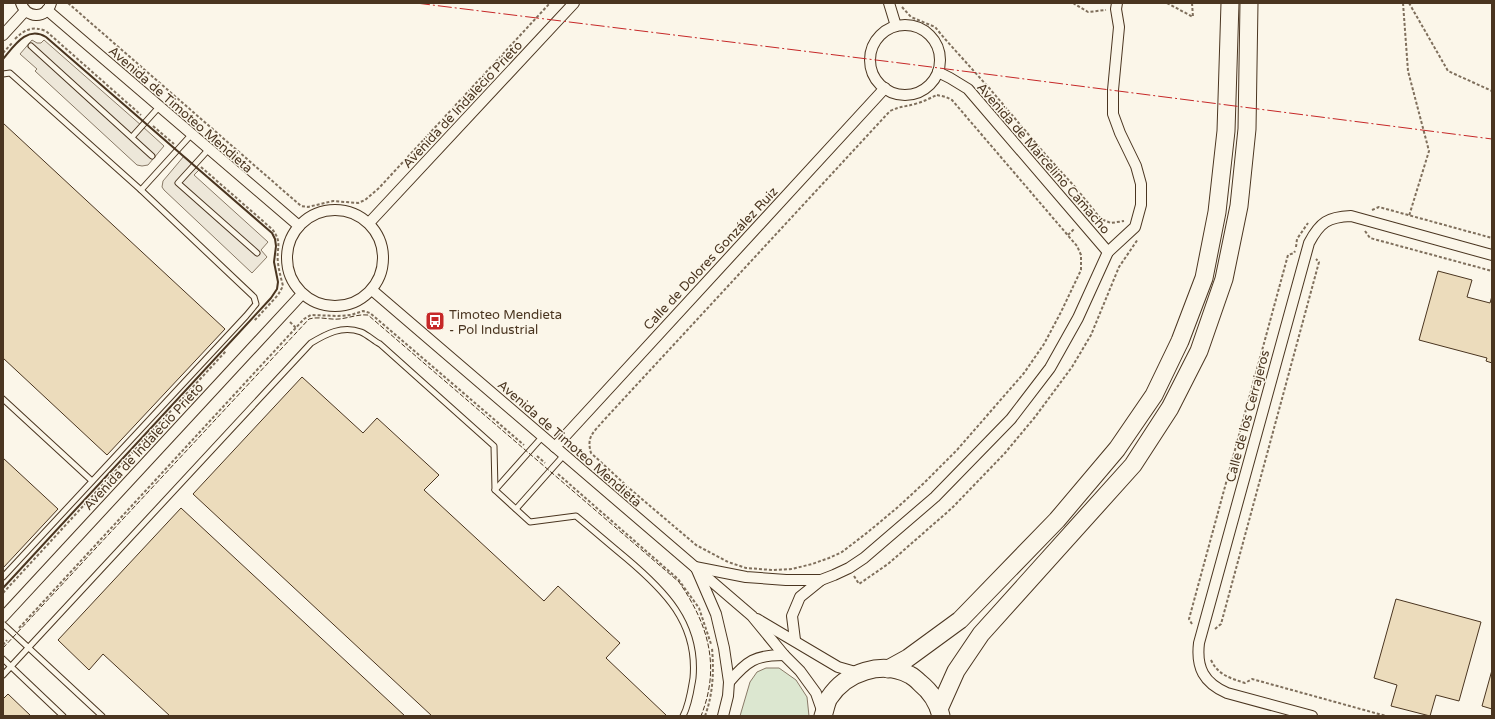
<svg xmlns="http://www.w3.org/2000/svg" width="1495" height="719" font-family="'Varela Round',sans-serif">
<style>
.green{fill:#dce7d0;stroke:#887966}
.parking{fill:#ede7d9;stroke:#887966}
.building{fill:#ecdcbc;stroke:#4a3520}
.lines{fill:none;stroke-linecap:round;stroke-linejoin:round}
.service-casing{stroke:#4a3520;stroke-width:7}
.minor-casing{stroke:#4a3520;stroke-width:12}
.primary-casing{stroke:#4a3520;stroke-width:19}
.path{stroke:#7f6f5c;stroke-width:2;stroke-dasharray:3 2;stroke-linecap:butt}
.service{stroke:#fbf6e9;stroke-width:5}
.minor{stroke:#fbf6e9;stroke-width:10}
.primary{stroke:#fbf6e9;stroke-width:17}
.fence{stroke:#4a3520;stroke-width:1;stroke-dasharray:5 2;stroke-linecap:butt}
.wall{stroke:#4a3520;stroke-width:2}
.power{stroke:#c62828;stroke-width:1;stroke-dasharray:14 3 2 3;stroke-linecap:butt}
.labels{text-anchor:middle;stroke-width:3;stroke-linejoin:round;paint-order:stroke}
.street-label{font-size:13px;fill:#4a3520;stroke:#fbf6e9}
.poi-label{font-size:13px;fill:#4a3520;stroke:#fbf6e9;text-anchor:start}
</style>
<rect width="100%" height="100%" fill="#fbf6e9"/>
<path class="green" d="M766,668H779L796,680L807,697L809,716H740L750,682L757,672Z"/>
<g class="parking">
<path d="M32,40L37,43H41L44,40L142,126L164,146L148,165L142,166L137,165L35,71L37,69L20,54Z"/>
<path d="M184,156L199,170L194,175L268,242L261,250L267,257L252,273L164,190L162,187L163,181Z"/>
</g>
<g class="building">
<path d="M3,123L225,329L107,455L3,358Z"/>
<path d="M1438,271L1472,280L1467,297L1490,303L1492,296V363L1486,361L1487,358L1419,340Z"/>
<path d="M302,377L363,433L377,418L439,475L424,490L544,601L558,586L620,643L606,658L666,715L665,716H432L193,494Z"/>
<path d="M3,458L58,509L3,568Z"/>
<path d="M181,508L405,716H170L103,654L89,670L58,640Z"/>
<path d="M1396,599L1481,622L1459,701L1436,695L1430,716L1391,706L1397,685L1374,678Z"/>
<path d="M1492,670V709L1482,706Z"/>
<path d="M8,694L31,716H3V699Z"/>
</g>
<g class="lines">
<g class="service-casing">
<g id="service">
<path d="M31,46L152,156"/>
<path d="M3,74L10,73L141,190L254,297L256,304L246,316L3,577"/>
<path d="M132,137L159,107"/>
<path d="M208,150L178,183L257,253"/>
<path d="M141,190L191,135"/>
<path d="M3,399L92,481"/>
<path d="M495,490L543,436"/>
<path d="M516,509L564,455"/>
<path d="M3,624L102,716"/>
<path d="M3,659L63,716"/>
<path d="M3,675L311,343C326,334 342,325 361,332C368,335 374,341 380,344L494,446L495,490L530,522L576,516C593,530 609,544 626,558C664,590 698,623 693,678C691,690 689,705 683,716"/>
</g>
</g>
<g class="minor-casing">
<g id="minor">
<path d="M21,3C26,18 46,20 51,3"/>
<path d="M889,3L896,26"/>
<path d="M47,10L299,226"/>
<circle cx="905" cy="60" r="35"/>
<path d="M3,35L25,11"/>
<path d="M938,72L950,78L968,89L1108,252"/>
<circle cx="335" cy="258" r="48"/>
<path d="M369,223L574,3"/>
<path d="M372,290L752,616L784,655L800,671L816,693L823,713"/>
<path d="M555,447L885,88"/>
<path d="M695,567L746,577L786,580H821L834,575L849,568L864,558L935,497L1011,419L1050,368L1078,318L1108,252L1135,227L1141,205V184L1136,166L1120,133L1113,114V90L1119,27L1116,9L1117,3"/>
<path d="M697,570L716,614L724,648L729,682L728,696L723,716"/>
<path d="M3,617L302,294"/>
<path d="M757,619L838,667L859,673"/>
<path d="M795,640L792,616L800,597L821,580"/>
<path d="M729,682C747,661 755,655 784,655"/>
<path d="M1312,716L1227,693C1204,683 1196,668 1199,643L1309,243C1320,222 1328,217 1351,216L1492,255"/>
</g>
</g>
<g class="primary-casing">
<g id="primary">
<path d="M888,669L908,658L960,620L1057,520L1117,449L1154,395L1180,341L1204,278L1217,212L1226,131L1230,3"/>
<path d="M939,709L956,671L981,634L1133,465L1170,408L1199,351L1224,279L1239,206L1247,129L1249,3"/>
<path d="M823,716C825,711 826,703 829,698C846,672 882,660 910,675C914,677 917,680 920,683C930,691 938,703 941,716"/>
</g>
</g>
<g class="path">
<path d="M68,3L301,206L308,207L333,201L358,203L365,200L379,188L550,3"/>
<path d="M1073,3L1088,12L1106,10"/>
<path d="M1167,3L1193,17"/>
<path d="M1192,3L1193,17"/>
<path d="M1403,3L1408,71L1429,151L1409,216"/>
<path d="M1409,3L1448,71L1492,91"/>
<path d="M902,7L911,17L935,27L945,39L990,89L1045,154L1075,187L1101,219L1111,223L1124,221"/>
<path d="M15,39C25,29 33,26 46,31L141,115"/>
<path d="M3,53L12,43"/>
<path d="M937,95L946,97L952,100L1077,246L1081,255V270L1061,312L1044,344L1024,373L957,450L924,483L898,507L868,532L842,552L829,558L812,564L792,569L772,570L746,568L728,562L696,545L629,488L591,453C586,436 594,432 605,419L890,111C900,106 905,107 915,104C923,102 930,98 937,95Z"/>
<path d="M153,126L174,144"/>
<path d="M201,167L272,229C283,243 276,247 278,263C279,271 281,278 283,286L278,295L254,321"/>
<path d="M1372,210L1379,207L1492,238"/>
<path d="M1365,231L1370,238L1492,271"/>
<path d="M1068,235L1074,229"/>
<path d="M1296,247L1297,239L1308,223"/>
<path d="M290,322L296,328"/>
<path d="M537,456L545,463"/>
<path d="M558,474L678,579L699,608L711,644"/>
<path d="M854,576L859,584L888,564L952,508L1005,453L1035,417L1072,367L1091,335L1119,267L1138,239"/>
<path d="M3,593L226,351"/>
<path d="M1192,624L1189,619L1288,255L1294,253L1295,251"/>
<path d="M19,628L304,319L311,315L338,316L351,315L363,311L370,313L524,445"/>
<path d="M1215,629L1221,624L1319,262L1316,259"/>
<path d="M3,645L7,640"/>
<path d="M1211,660C1218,675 1230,678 1245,683L1252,679L1386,716"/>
<path d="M705,716C713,694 714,672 712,648"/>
</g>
<use href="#service" class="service"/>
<use href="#minor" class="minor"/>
<use href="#primary" class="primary"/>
<path class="fence" d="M3,648L309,319C319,316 329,320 339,319C349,318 358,314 368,315L679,582C708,624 721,666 701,716"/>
<path class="wall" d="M3,59C14,46 27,25 46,37L272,233L275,239L276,246L274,262L278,282L277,289L271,298L3,588"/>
<path class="power" d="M416,3L900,63L1492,139"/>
</g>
<defs>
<g id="bus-square" transform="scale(1)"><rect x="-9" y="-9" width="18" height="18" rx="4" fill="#c62828" stroke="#fbf6e9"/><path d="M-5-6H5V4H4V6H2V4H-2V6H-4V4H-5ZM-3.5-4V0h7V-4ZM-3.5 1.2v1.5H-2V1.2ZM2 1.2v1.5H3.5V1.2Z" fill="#fff"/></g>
</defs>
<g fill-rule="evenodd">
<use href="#bus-square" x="435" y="321"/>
</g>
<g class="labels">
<g class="street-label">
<text transform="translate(462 104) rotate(-47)" y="5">Avenida de Indalecio Prieto</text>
<text transform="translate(181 109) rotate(41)" y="5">Avenida de Timoteo Mendieta</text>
<text transform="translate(1044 158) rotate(49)" y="5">Avenida de Marcelino Camacho</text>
<text transform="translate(710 258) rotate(-47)" y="5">Calle de Dolores González Ruiz</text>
<text transform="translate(1247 416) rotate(-75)" y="5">Calle de los Cerrajeros</text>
<text transform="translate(570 443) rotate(41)" y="5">Avenida de Timoteo Mendieta</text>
<text transform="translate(143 446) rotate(-47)" y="5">Avenida de Indalecio Prieto</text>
</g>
<g class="poi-label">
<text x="449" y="319">Timoteo Mendieta<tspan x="449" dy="15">- Pol Industrial</tspan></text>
</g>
</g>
<rect width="1495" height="719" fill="none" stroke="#4a3520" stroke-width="8"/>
</svg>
